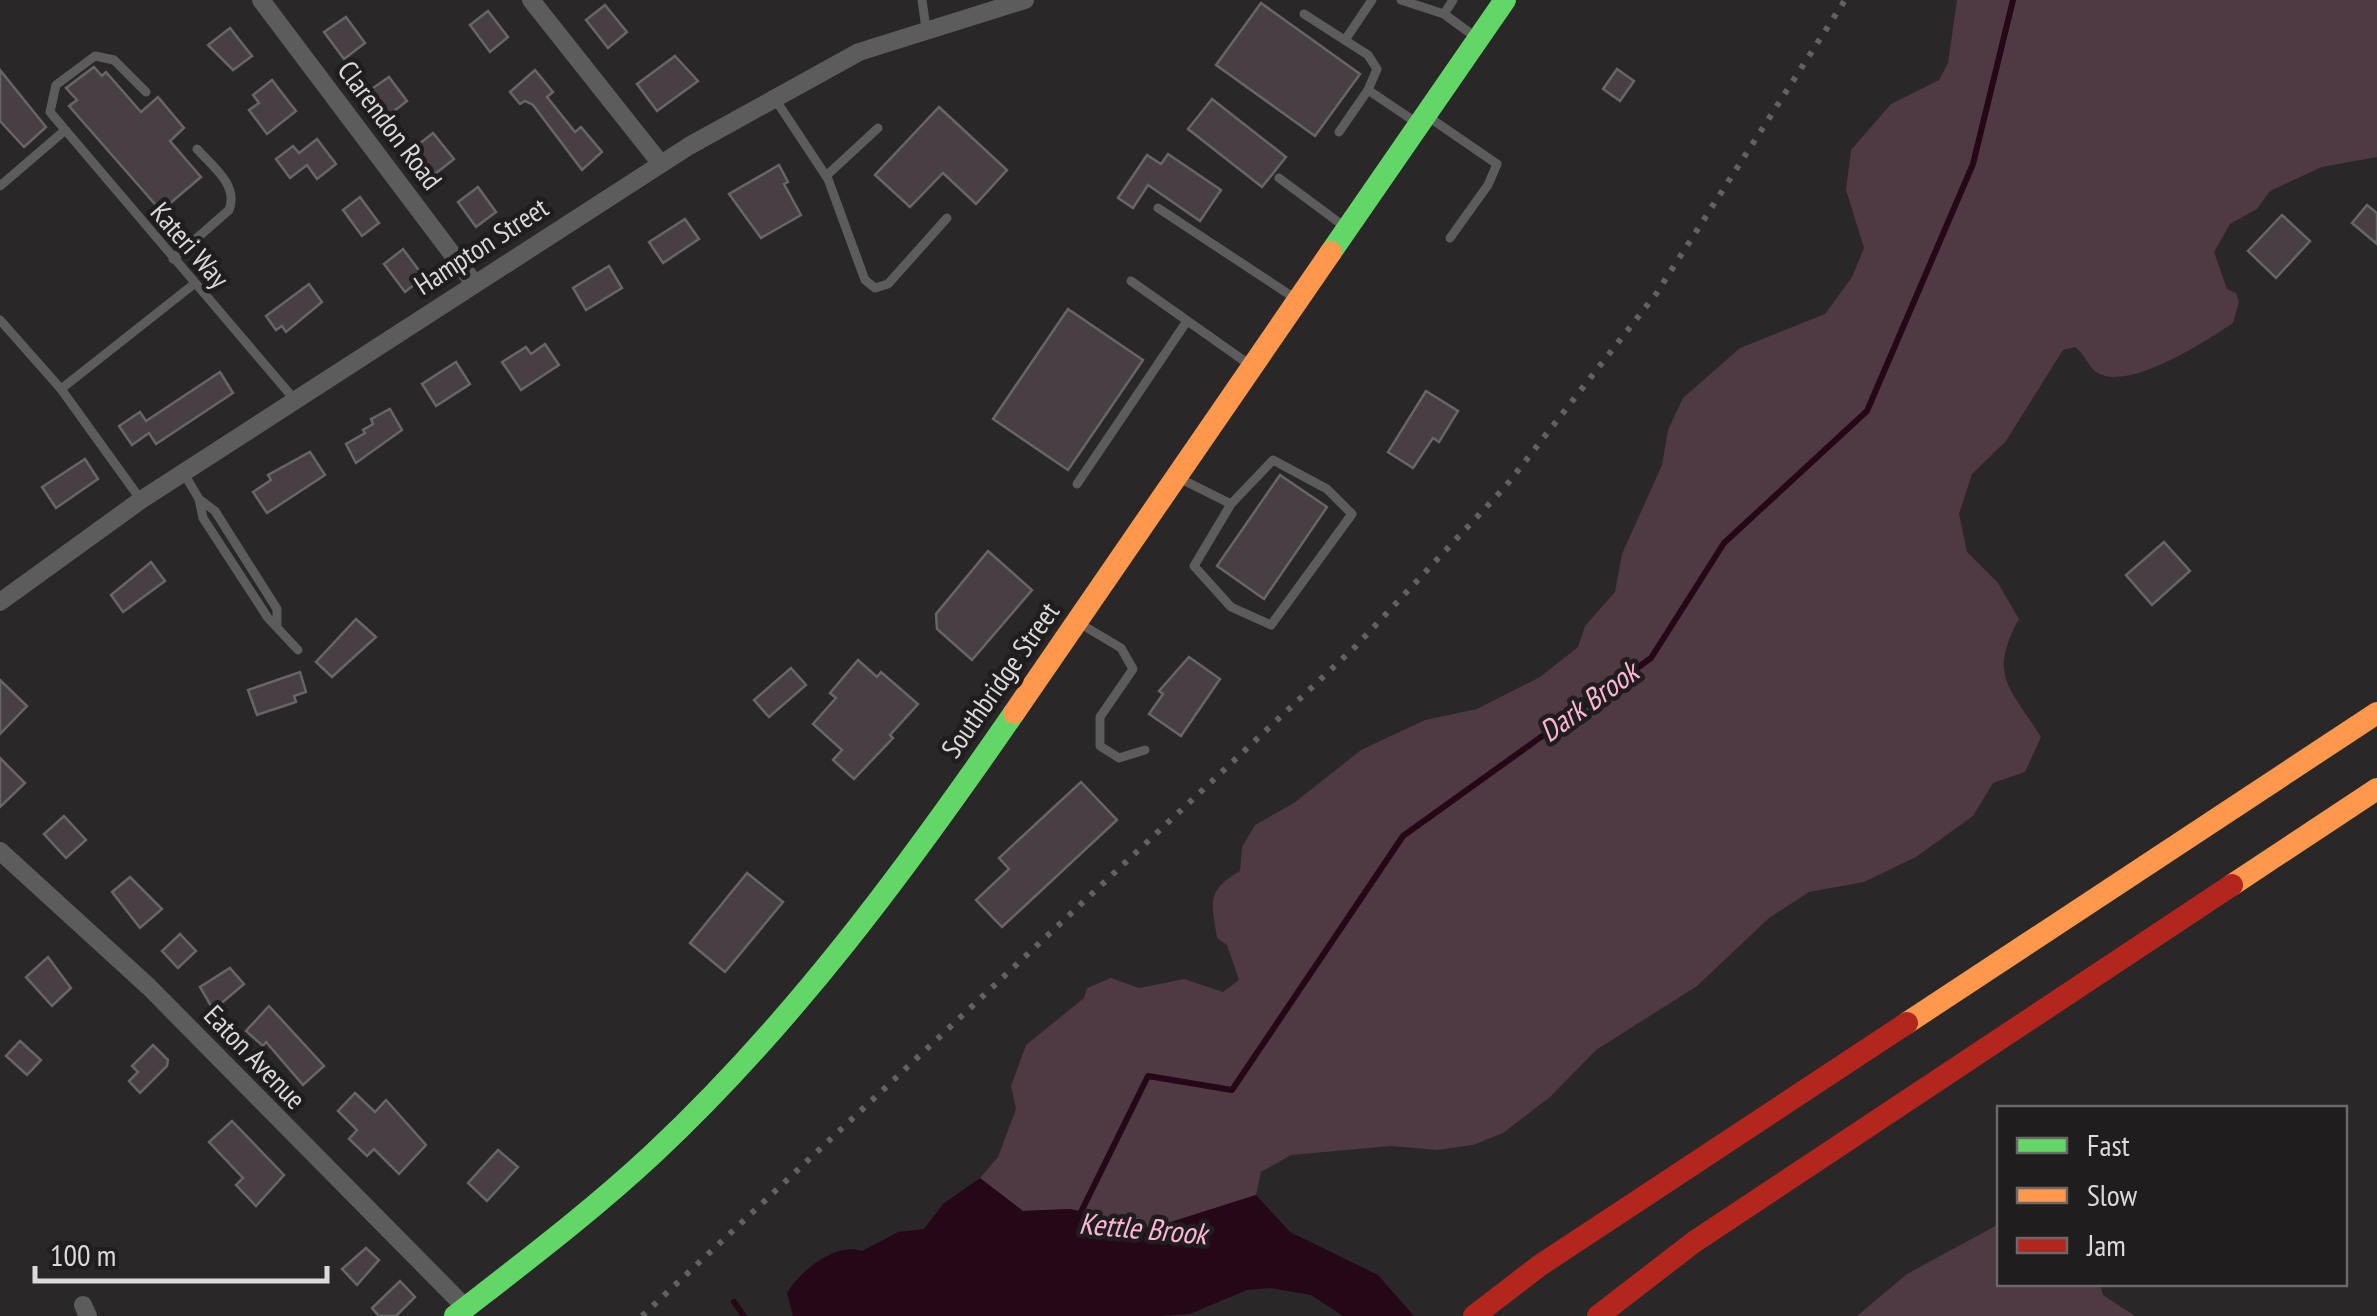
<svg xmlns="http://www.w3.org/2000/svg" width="2377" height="1316" font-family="'PT Sans Narrow',sans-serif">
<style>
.green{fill:#4f3943}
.water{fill:#250718}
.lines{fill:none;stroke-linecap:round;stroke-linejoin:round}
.stream{stroke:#250718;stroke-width:6}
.building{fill:#483f44;stroke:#676666;stroke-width:2.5}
.lane{stroke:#5d5c5c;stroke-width:9}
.street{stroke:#5d5c5c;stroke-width:18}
.fast{stroke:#63d668;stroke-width:22}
.slow{stroke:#ff974d;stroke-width:22}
.jam{stroke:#b3261e;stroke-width:22}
.rail{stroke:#636263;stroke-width:6;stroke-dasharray:5 10;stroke-linecap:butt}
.labels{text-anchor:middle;stroke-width:9;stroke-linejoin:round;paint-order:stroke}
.street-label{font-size:28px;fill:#dcd9da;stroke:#201d1e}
.water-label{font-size:30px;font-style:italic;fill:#fdb4d6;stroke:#201d1e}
</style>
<rect width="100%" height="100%" fill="#292728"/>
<g class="green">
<path d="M1957,0H2377V157L2322,167L2270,191L2257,209L2230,224L2214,252L2227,289L2236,293L2239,302L2233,323C2208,340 2124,395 2095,371C2087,364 2084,353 2075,347L2063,350L2006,441L1972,474L1959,514L1967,552L1998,583L2019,619C1988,676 2009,686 2041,737L2025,772L1993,783L1973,816L1916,857L1864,882L1809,892L1769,918L1697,986L1596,1050L1550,1097L1503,1133L1473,1145L1437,1150L1391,1146L1291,1155L1261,1172L1256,1195L1152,1228L1070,1209L1023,1211L980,1178L998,1157L1016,1109L1011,1086L1026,1045L1084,998L1087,988L1111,978L1139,988L1184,979L1223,992L1239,980L1227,945L1217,938C1212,903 1205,891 1240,871L1242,847L1255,825L1294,803L1361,750L1425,720L1477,709L1540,677L1578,647L1585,626L1615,592L1622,554L1662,465L1668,430L1683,398L1740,348L1825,314L1852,277L1864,248L1846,190L1851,150L1891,104L1939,80L1948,63Z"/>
<path d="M1999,1224L2000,1284H2100L2103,1295L2135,1316H1857L1907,1274Z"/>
</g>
<path class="water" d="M980,1178L1023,1211L1070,1209L1152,1228L1256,1195L1290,1232L1378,1275L1414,1316H1343L1311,1295L1270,1288L1247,1290L1190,1314L1159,1316H793L787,1293C800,1271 835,1242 862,1251L898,1232L924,1229L943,1204Z"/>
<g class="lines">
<g class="stream">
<path d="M1078,1218L1148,1076L1232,1090L1403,836L1651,658L1724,543L1867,411L1973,164L2013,0"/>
<path d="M734,1302L744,1316"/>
</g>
</g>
<g class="building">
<path d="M1261,3L1360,74L1315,136L1216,65Z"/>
<path d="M605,5L627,32L608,48L586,20Z"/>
<path d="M488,11L508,37L490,52L470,25Z"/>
<path d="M346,17L365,43L344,59L324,32Z"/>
<path d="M230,28L252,56L233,70L208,45Z"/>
<path d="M675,56L698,81L657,111L637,84Z"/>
<path d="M94,67L102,76L106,72L141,112L158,97L184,128L170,141L201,177L161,211L69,106L77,100L66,88Z"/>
<path d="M1617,69L1634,81L1620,101L1603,89Z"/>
<path d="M0,70L46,127L24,147L0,121Z"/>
<path d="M535,70L553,92L547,97L575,132L581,127L602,152L582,170L533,105L525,101L520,104L510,92Z"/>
<path d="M389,77L407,101L389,115L370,90Z"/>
<path d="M272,80L296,111L267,134L249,110L259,103L253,95Z"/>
<path d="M1212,99L1286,157L1262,187L1188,129Z"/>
<path d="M939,107L1007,170L976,204L943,173L910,207L875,175Z"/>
<path d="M433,133L454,159L435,174L414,148Z"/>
<path d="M317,139L336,164L317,179L307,165L290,178L276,159L293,146L299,153Z"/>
<path d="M1168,154L1221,190L1200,221L1148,185L1133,208L1118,198L1147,155L1161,164Z"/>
<path d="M779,165L788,182L784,184L801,215L761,238L729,194Z"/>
<path d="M478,187L496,212L476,227L458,202Z"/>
<path d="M360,197L379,223L362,236L343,210Z"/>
<path d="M2367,205L2377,213V244L2352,223Z"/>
<path d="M2282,215L2310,241L2276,278L2248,251Z"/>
<path d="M685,219L699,239L663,263L649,242Z"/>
<path d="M403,249L424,277L405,292L384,264Z"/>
<path d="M609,266L622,288L586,310L573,288Z"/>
<path d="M309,284L322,302L286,332L282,326L276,330L266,316Z"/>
<path d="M1068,309L1143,360L1068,470L993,419Z"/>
<path d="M545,344L559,365L521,390L502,362L526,347L531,354Z"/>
<path d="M456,362L470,384L436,406L422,384Z"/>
<path d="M220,372L233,393L156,444L149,433L132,445L119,426L140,412L146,421Z"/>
<path d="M1426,391L1458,411L1439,442L1433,438L1413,468L1388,452Z"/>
<path d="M390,409L402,430L356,463L346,444L365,433L363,430L373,424L371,419Z"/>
<path d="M310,452L325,475L267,513L253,492L271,480L268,475Z"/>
<path d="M85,459L98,479L56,508L42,487Z"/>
<path d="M1280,475L1327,507L1264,599L1217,566Z"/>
<path d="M2164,542L2190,571L2152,605L2126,575Z"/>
<path d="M988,551L1032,590L972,660L937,629L936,614Z"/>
<path d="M151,562L165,581L123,612L111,595Z"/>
<path d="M356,619L376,637L332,677L316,662Z"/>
<path d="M1189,657L1220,679L1181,736L1149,714L1163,694L1159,691Z"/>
<path d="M858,660L877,677L881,672L918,704L890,735L893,738L854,779L833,760L842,750L813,724L836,698L830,693Z"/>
<path d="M791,668L806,685L769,717L754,700Z"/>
<path d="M300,672L306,692L294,696L296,702L257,715L248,690Z"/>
<path d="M0,680L27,706L0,734Z"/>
<path d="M0,758L25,783L0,807Z"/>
<path d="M1081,782L1117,820L1002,927L976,900L1009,869L999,858Z"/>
<path d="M64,816L86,840L66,858L44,834Z"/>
<path d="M747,873L783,902L725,972L690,943Z"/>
<path d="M130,877L162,909L140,928L112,892Z"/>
<path d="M180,934L196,951L178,968L162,951Z"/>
<path d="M48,957L71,988L52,1006L26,977Z"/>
<path d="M230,968L244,984L217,1007L211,1006L200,987Z"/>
<path d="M269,1006L324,1066L303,1085L266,1042L263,1046L246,1031Z"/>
<path d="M20,1041L41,1060L27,1075L6,1056Z"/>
<path d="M153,1045L168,1060L167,1066L140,1093L129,1081L138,1072L132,1066Z"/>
<path d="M355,1093L375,1112L386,1100L426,1145L399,1174L374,1149L367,1156L349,1139L357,1130L338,1111Z"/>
<path d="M232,1121L284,1175L256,1206L236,1185L243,1178L209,1142Z"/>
<path d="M498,1150L518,1167L487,1201L468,1183Z"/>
<path d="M366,1248L379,1260L357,1285L342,1269Z"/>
<path d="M400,1281L415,1297L396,1316H379L372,1308Z"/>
</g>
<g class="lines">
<g class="lane">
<path d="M922,0L926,28"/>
<path d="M1401,0L1444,14L1474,36"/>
<path d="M1304,14L1368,55L1377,69L1368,90L1417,123"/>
<path d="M1444,14L1453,0"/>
<path d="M1345,40L1372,0"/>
<path d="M146,92L114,60L95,56L56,85L50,112L294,399"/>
<path d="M775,99L828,179L865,280L875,288L888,284L947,218"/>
<path d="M1427,116L1497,164L1488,185L1450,238"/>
<path d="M1339,132L1368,90"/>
<path d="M826,176L878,128"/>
<path d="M1279,178L1345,227"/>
<path d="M0,186L63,132"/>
<path d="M1158,208L1296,299"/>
<path d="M173,259L229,210C239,185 212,166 197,149"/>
<path d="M1131,281L1250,365"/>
<path d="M0,320L61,389"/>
<path d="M183,472L199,499L215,511L277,609V624"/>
<path d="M1179,478L1231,504L1194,566L1231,607L1271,625L1352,514L1327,489L1273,460L1231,504"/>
<path d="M1077,484L1187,321"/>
<path d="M199,499L203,518L268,618L298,650"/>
<path d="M141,500L61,389L194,284"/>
<path d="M1079,623L1121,648L1133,669L1100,717V746L1119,758L1145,750"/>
</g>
<g class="street">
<path d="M261,0L474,283"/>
<path d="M531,0L661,164"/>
<path d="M0,602L141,500L689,146L859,52L1025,0"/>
<path d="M0,851L149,987L466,1308"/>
<path d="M83,1305L88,1316"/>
</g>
<g class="fast">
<path d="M1331,252L1505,0"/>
<path d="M455,1316C523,1263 592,1211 654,1153C793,1023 907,868 1014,713"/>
</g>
<g class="slow">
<path d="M1014,713L1331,252"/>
<path d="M2232,885L2377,789"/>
<path d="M1907,1023L2377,713"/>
</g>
<g class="jam">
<path d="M1474,1316L1539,1266L1907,1023"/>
<path d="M1598,1316L1694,1242L2232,885"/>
</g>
<path class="rail" d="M642,1316L1356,646L1505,487L1656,294L1845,0"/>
</g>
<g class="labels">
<g class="street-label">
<text transform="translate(390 125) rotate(53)" y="10">Clarendon Road</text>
<text transform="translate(190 245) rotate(49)" y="10">Kateri Way</text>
<text transform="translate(481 246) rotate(-33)" y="10">Hampton Street</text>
<text transform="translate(1000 680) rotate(-55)" y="10">Southbridge Street</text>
<text transform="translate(255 1057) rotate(46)" y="10">Eaton Avenue</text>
</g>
<g class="water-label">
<text transform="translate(1589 702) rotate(-36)" y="10">Dark Brook</text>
<text transform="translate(1143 1229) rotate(5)" y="10">Kettle Brook</text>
</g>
</g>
<rect x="1997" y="1106" width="350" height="180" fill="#201d1e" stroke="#6b6869" stroke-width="2.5"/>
<rect x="2017" y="1138" width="50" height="15" fill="#63d668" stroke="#6b6869" stroke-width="2.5"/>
<text x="2087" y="1156" font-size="30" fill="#dcd9da">Fast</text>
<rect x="2017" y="1188" width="50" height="15" fill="#ff974d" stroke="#6b6869" stroke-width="2.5"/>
<text x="2087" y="1206" font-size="30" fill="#dcd9da">Slow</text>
<rect x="2017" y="1238" width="50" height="15" fill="#b3261e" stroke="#6b6869" stroke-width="2.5"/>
<text x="2087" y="1256" font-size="30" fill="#dcd9da">Jam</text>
<path d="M35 1266v15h292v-15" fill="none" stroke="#dcd9da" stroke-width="5"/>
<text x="50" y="1266" font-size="30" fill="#dcd9da" stroke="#201d1e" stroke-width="8" paint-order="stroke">100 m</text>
</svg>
